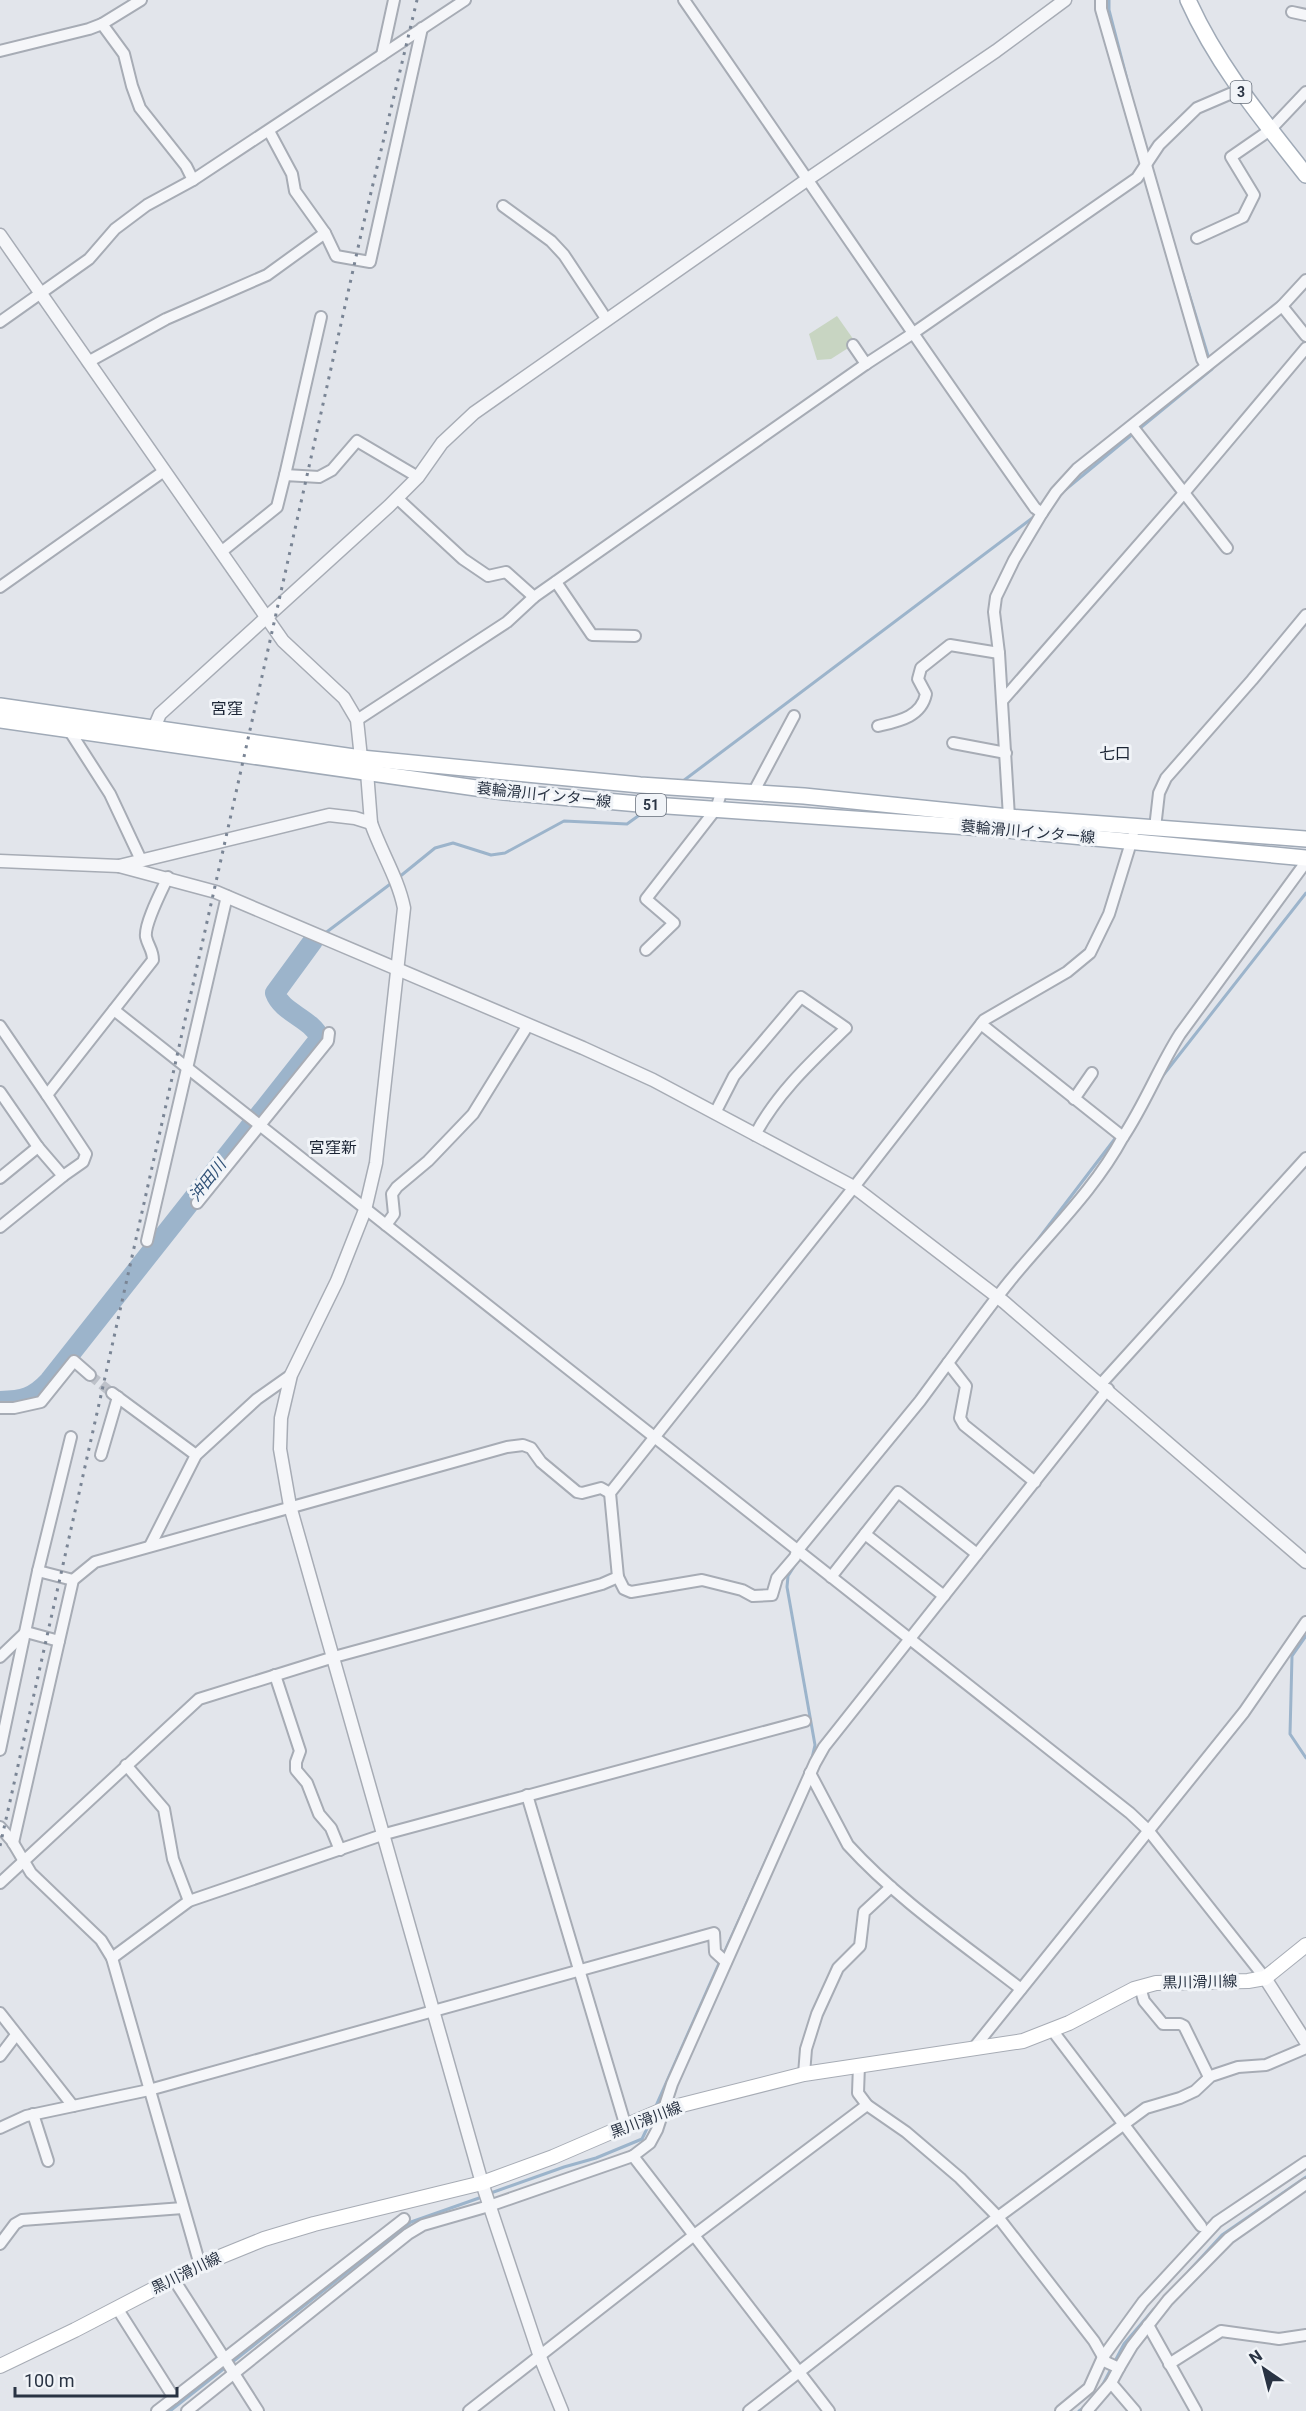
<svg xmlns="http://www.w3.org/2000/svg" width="1306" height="2411" font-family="Roboto,'Noto Sans JP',sans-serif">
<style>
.green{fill:#c8d5c2}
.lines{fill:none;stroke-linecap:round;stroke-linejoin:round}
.stream{stroke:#9cb4cb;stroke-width:3}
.river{stroke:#9cb4cb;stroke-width:20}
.minor-tunnel{stroke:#bdc1c9;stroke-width:10;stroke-dasharray:10 5;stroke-linecap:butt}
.minor-casing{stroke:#a7acb5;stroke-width:14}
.tertiary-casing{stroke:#a7acb5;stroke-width:15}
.secondary-casing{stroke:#a7acb5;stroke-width:16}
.primary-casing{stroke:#a0aab7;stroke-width:18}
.minor{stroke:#f5f6f9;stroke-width:10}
.tertiary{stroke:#f5f6f9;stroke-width:12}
.secondary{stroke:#fff;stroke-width:14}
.primary{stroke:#fff;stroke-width:15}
.rail{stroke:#7a8595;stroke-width:3;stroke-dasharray:3 6;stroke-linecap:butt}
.labels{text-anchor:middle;stroke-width:6;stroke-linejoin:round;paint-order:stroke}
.shield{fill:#f1f4f8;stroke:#656d79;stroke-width:1.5}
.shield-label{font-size:14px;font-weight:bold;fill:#293343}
.street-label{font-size:15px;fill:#293343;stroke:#f1f4f8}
.neighbourhood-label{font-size:16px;fill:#1b2434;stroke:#f1f4f8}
.water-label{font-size:16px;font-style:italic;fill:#325378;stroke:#f1f4f8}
</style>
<rect width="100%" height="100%" fill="#e2e5eb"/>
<path class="green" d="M837,316L856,343L831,359L817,360L809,334Z"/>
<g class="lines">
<g class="stream">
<path d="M1109,0V10L1130,91"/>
<path d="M1183,274L1209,359"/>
<path d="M1139,429L1212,369L1211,365"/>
<path d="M1065,490L1134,433"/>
<path d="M683,781L1035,516"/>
<path d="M398,878L435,848L453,843L491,855L505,853L564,821L627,824L645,811"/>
<path d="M324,934L393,882"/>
<path d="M1161,1078L1306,893"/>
<path d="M1030,1250L1117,1136"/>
<path d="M795,1565L788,1576L787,1587L815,1745L812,1758"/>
<path d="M1306,1636L1292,1656L1290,1734L1306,1758"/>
<path d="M723,1955L791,1805"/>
<path d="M655,2108L720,1961"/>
<path d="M488,2194L564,2167L596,2158L642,2139L651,2120"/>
<path d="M1189,2271L1222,2235L1306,2177"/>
<path d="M1101,2388L1124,2344L1154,2309"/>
<path d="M170,2411L411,2222L482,2197"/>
<path d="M1079,2411L1086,2406"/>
</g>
<path class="river" d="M0,1401C23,1400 33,1398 49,1381L320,1038C311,1018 282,1013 275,993L313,941"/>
<path class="minor-tunnel" d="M90,1375L112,1393"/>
<g class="minor-casing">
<g id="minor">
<path d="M684,0C801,169 916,340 1035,508L1042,513"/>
<path d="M1101,0V9L1202,359L1206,366"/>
<path d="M1292,12L1306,15"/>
<path d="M102,24L124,54L132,86L140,108L186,166L193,180"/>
<path d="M0,51L89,29L102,24L141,0"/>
<path d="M382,55L394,0"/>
<path d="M503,206L551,241L564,255L607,320"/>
<path d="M325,233L336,256L370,262L422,28"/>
<path d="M1197,238L1243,217L1254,195L1231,157L1270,130L1306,92"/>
<path d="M1282,306L1306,336"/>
<path d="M0,322L89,259L115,229L147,205L193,180L465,0"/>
<path d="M853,345L866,364"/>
<path d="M88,362L166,319L267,275L325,233L295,191L292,174L269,131"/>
<path d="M1132,426L1227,548"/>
<path d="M285,475L321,317"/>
<path d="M397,498L463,559L488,576L506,572L534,597"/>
<path d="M221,552L277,507L285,475L319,477L332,470L357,441L418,477"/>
<path d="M556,582L592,635L635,636"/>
<path d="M0,587L164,471"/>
<path d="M1002,701L1184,493L1306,348"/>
<path d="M357,720L507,622L534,597L866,364L912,334L1137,178L1159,145L1197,108L1239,90"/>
<path d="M878,726C899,721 921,717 926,694L918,679L921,668L950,645L999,653"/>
<path d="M69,730L110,794L141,860"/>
<path d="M953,743L1006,753"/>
<path d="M753,793L794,716"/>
<path d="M1009,817L999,653L994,612L996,597L1014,560L1042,513L1056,492L1077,469L1282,306L1306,280"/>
<path d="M1155,828L1159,793L1166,778L1252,680L1306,615"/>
<path d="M646,950L674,923L646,899L716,809L722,790"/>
<path d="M114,1010L1130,1813L1148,1830L1265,1978"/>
<path d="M981,1024L1123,1137C1145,1104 1159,1067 1180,1034L1306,862"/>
<path d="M0,1026L47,1095"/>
<path d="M0,1092L38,1147L63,1176L83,1162L86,1154L47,1095L153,960C153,950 148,946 146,937C144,924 162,890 168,877"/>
<path d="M1074,1099L1092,1073"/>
<path d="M715,1113L734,1076L801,997L846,1028C812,1061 777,1093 755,1135"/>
<path d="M0,1178L38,1147"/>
<path d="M197,1203L328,1041L329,1033"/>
<path d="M386,1225L394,1214L392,1194L397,1187L428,1161L473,1114L528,1025"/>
<path d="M0,1227L63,1176"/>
<path d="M147,1241L227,896"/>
<path d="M1101,1384L1306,1158"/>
<path d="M112,1393L196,1455"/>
<path d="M0,1408H14L41,1402L74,1361L90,1375"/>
<path d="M101,1455L118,1397"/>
<path d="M1035,1482L964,1425L960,1418L966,1386L948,1363C968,1336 988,1308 1009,1282C1047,1235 1094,1191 1123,1137"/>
<path d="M865,1534L944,1596"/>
<path d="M150,1546L196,1455L257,1399L291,1375"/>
<path d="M38,1571L73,1580"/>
<path d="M618,1577L624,1589L631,1592L702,1580L742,1590L753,1596L772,1595L777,1578L795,1557L797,1551L920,1401L948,1363"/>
<path d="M831,1577L898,1492L977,1554"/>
<path d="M26,1632L59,1641L73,1580L95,1562L507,1447L523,1445L531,1448L541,1462L577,1492L582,1493L601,1488L610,1493"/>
<path d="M0,1657L26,1632"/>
<path d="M275,1675L300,1751L296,1762V1770L307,1783L319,1814L331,1828L340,1850"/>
<path d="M0,1750L38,1571L71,1437"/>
<path d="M126,1765L164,1809L173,1859L189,1901"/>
<path d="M810,1773L848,1845C898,1900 962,1943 1021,1989"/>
<path d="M527,1795L626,2127"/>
<path d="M0,1827L12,1841L31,1873L101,1940L112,1958L200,2265"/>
<path d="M13,1843L59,1641"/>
<path d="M0,1883L199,1699L334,1657L602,1584L618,1577L610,1493L854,1187L984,1020L1067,972L1090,953L1109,914L1133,836"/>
<path d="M112,1958L189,1901L385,1834L805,1721"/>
<path d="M1140,1987L1144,2001L1163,2024H1180L1184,2026L1209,2077"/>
<path d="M0,2013L73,2106"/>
<path d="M1052,2030L1201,2226"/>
<path d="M973,2049L1244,1712L1306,1622"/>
<path d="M0,2056L16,2035"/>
<path d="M859,2065L858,2093L867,2105L906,2132L960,2178L998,2217L1094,2341L1106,2362L1119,2368L1132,2346L1168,2300L1229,2238L1306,2184"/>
<path d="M804,2074L806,2049L817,2014L838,1968L860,1946L864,1912L891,1887"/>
<path d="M33,2114L48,2161"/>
<path d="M0,2128L26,2116L149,2090L714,1933L715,1952L726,1962"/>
<path d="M0,2244L15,2224L22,2220L183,2208"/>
<path d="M173,2278L258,2411"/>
<path d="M117,2308L174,2398L404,2219"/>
<path d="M1148,2325L1196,2411"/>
<path d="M1169,2364L1221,2331L1279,2339L1306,2335"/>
<path d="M1119,2368L1111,2383L1135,2411"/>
<path d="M157,2411L174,2398"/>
<path d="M187,2411L408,2234L423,2225L489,2206L633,2156"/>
<path d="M469,2411L693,2236L867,2105"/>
<path d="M749,2411L998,2217L1146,2108L1180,2098L1195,2091L1211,2076L1238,2067L1266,2065L1306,2048"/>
<path d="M829,2411L633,2156L650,2143L657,2130L672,2084L815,1763L824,1747L1108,1389"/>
<path d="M1061,2411L1089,2388L1103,2357L1143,2302L1217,2222L1306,2162"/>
<path d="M1087,2411L1111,2383"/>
</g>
</g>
<g class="tertiary-casing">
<g id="tertiary">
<path d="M0,235L283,641L344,698L357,720L361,758L367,772L371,823L355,818L329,815L119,866L0,861"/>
<path d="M154,728L160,714L389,506L418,477L442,443L474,413L808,179L996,51L1065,0"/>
<path d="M371,823C381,852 398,878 404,908L376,1163L365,1210L337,1281L291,1375L281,1418L280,1449L290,1506L482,2183L540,2357L562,2411"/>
<path d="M119,866L216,892L583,1048L653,1080L854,1187L1004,1302L1306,1562"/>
<path d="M1265,1978L1306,2042"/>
</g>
</g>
<g class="secondary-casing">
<path id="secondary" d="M0,2366L75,2330L200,2265L264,2239L314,2224L482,2183L553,2157L662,2110L804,2074L1023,2041L1069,2023L1134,1989L1156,1983L1248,1981L1265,1978L1306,1945"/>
</g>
<g class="primary-casing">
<g id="primary">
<path d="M1188,0C1217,65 1262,119 1306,175"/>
<path d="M0,706L361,758L640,785L804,796L1009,817L1306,839"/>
<path d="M0,720L504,792L639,804L997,829L1306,858"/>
</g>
</g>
<use href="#minor" class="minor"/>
<use href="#tertiary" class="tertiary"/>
<use href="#secondary" class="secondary"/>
<use href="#primary" class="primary"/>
<path class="rail" d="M0,1846L362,230L417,0"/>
</g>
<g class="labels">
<g class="shield">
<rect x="1230.5" y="81" width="21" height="22" rx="4.5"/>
<rect x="636" y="794" width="30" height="22" rx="4.5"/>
</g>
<g class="shield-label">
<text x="1241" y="97">3</text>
<text x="651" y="810">51</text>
</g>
<g class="street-label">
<text transform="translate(544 795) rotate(6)" y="5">蓑輪滑川インター線</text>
<text transform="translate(1028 832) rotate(5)" y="5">蓑輪滑川インター線</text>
<text transform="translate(1200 1982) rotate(-1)" y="5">黒川滑川線</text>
<text transform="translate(646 2120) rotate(-21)" y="5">黒川滑川線</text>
<text transform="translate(186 2273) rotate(-26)" y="5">黒川滑川線</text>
</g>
<g class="neighbourhood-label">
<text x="227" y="714">宮窪</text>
<text x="1115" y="759">七口</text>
<text x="333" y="1153">宮窪新</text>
</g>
<g class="water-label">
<text transform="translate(207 1180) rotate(-52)" y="6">沖田川</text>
</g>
</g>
<g transform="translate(1264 2369) rotate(325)" stroke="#f1f4f8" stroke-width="4.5" paint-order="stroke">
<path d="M0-4.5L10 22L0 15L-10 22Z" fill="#293343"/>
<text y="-9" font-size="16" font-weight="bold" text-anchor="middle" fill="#293343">N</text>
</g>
<path d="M15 2387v9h162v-9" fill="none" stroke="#293343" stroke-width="3"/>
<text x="24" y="2387" font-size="18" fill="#293343" stroke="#f1f4f8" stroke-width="4.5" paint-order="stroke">100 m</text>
</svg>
